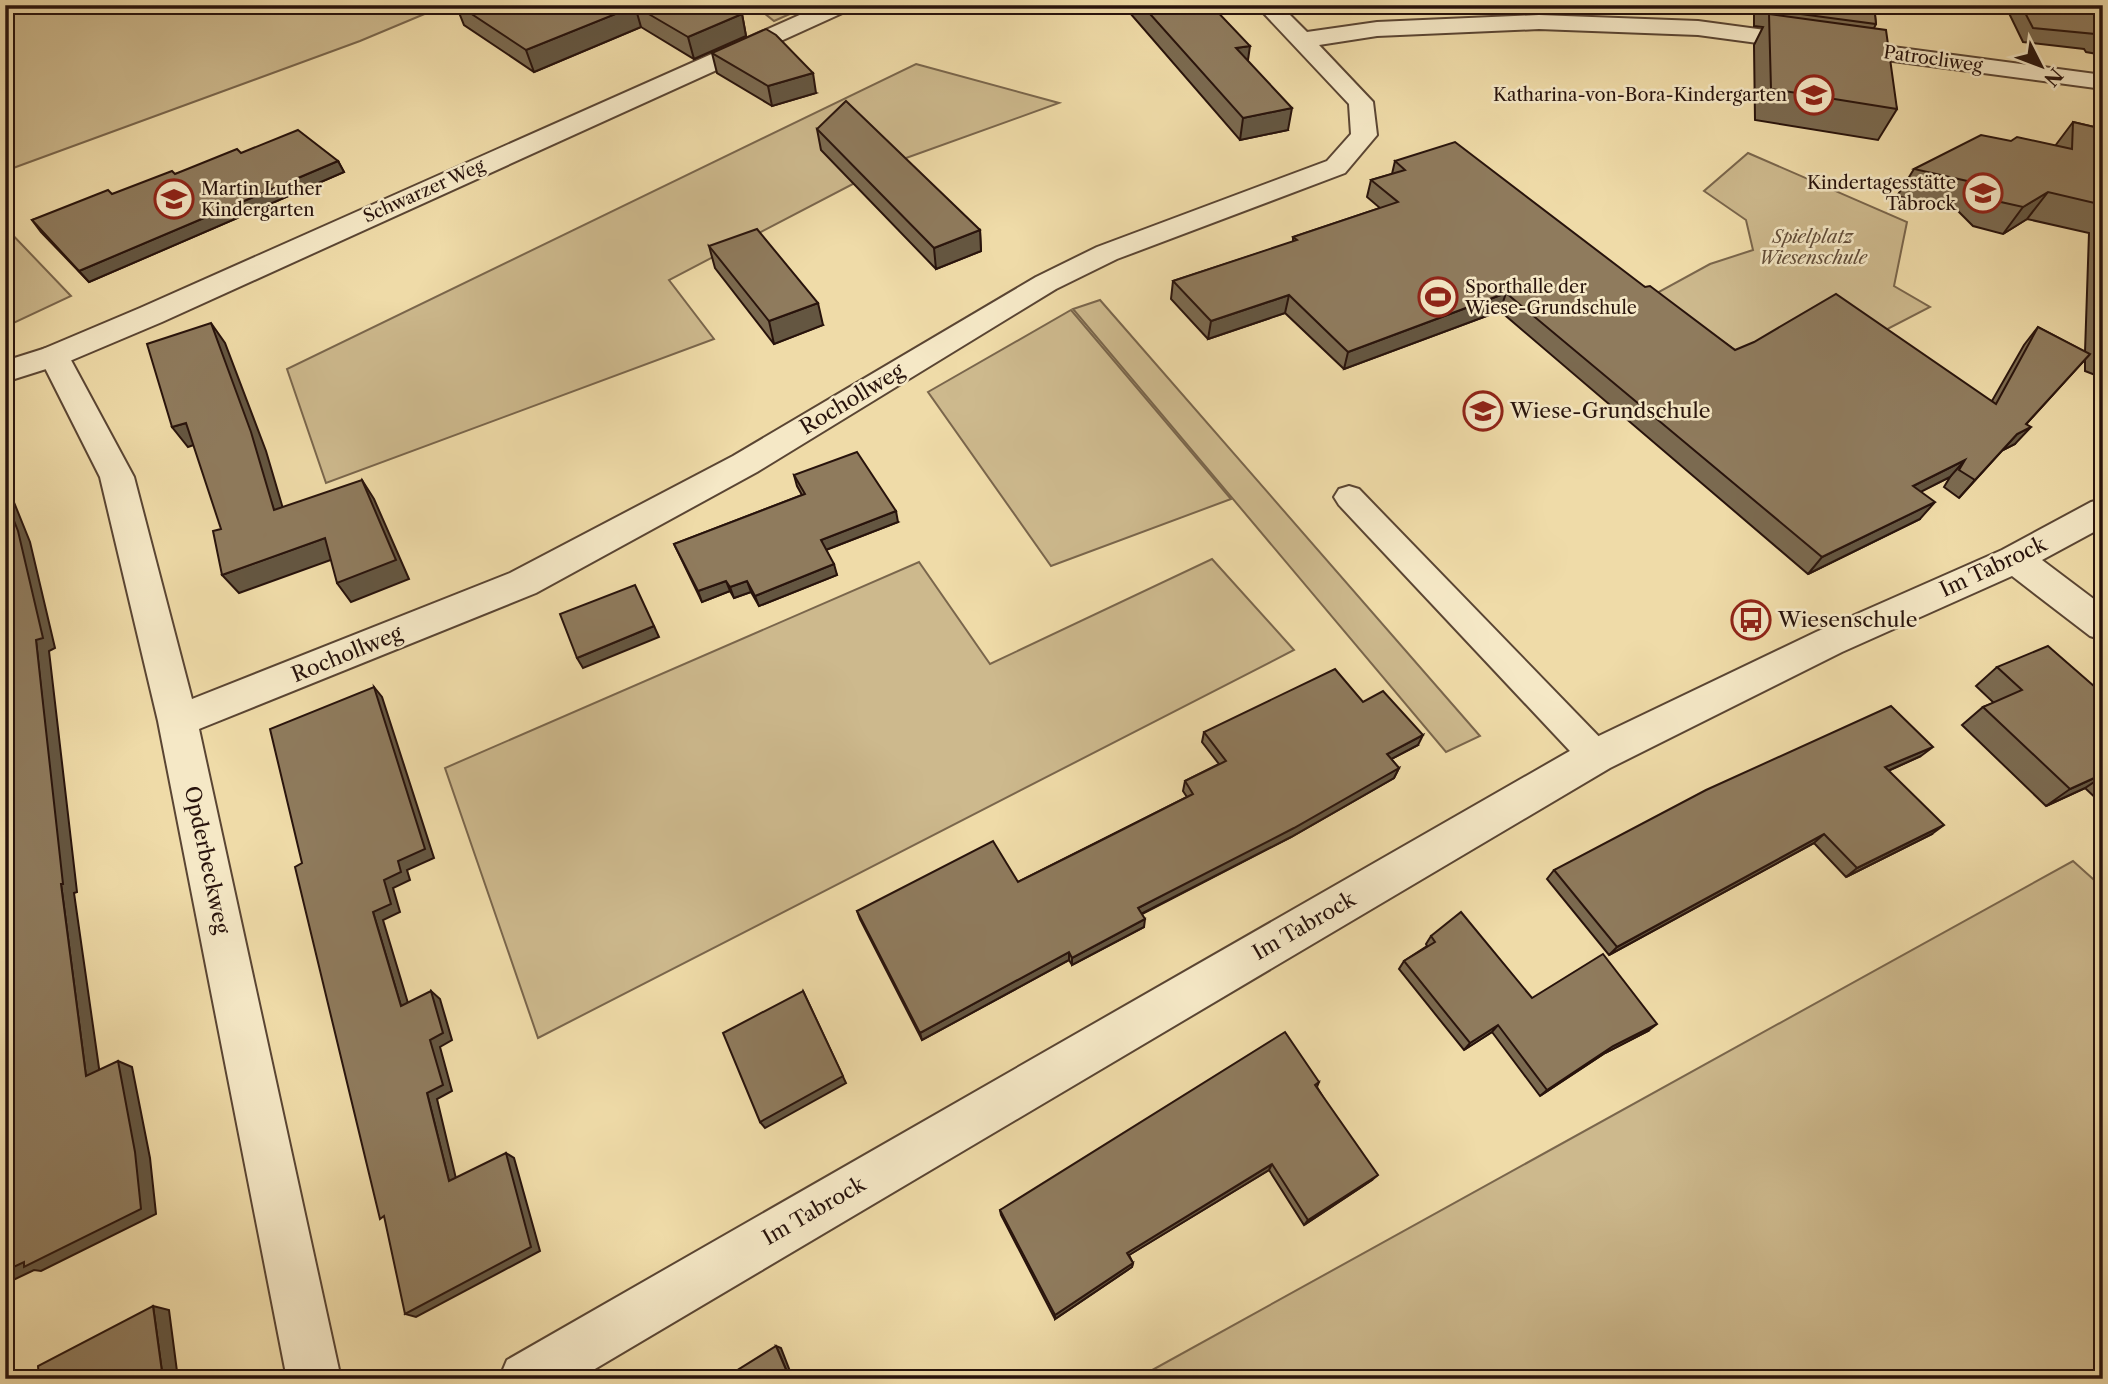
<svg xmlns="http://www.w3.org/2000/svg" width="2108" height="1384" font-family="'Libre Caslon Text',serif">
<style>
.green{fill:#cdb98d;stroke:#7a664c;stroke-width:2}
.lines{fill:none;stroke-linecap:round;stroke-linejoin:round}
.service-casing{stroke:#5a4533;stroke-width:4}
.minor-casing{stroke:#5a4533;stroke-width:4}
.tertiary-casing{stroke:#5a4533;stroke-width:4}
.service{fill:#f5e8c6;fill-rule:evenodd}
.minor{fill:#f5e8c6;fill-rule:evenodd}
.tertiary{fill:#f5e8c6;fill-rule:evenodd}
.wall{fill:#7b6a50;stroke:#28130c;stroke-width:2}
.shaded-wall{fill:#645641;stroke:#28130c;stroke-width:2}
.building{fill:#8f7b5d;stroke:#28130c;stroke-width:2}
.labels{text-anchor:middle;stroke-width:5;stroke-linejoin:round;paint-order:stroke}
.far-street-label{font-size:18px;fill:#28130c;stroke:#f5e8c6}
.far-poi-label{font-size:18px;fill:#28130c;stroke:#f5e8c6;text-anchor:end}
.far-park-label{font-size:18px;font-style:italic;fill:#624d39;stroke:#f5e8c6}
.street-label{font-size:21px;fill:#28130c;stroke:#f5e8c6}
.poi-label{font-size:21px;fill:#28130c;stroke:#f5e8c6;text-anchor:start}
</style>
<rect width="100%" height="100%" fill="#efdba8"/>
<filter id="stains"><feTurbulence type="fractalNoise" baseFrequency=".00286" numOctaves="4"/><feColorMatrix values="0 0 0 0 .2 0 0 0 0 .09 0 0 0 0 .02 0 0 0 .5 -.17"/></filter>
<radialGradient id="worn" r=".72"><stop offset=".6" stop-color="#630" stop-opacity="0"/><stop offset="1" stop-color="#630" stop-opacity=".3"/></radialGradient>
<g class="green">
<path d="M5,5H446L360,41L5,171Z"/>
<path d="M754,5H810L774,21Z"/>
<path d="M916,64L1059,103L895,162L669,280L714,339L326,483L287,369Z"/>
<path d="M1748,153L1907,222L1894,286L1930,307L1872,337L1726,357L1644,300L1710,264L1753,250L1746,220L1704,191Z"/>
<path d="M5,227L71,296L5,327Z"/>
<path d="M1100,300L1480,736L1446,752L1073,309Z"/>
<path d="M1071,310L1231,499L1051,566L928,392Z"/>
<path d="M1212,559L1294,650L538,1038L445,768L919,562L990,664Z"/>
<path d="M2073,861L2103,888V1379H1136Z"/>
</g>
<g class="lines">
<g class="service-casing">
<path id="service" d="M1349,486L1359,489L1608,746L1613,756L1608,766L1596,771L1584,766L1339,505L1334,497L1339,489Z"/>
</g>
<g class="minor-casing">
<g id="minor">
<path d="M1256,5H1280L1307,32L1377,22L1539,15L1698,21L2103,75V89L1698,35L1539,29L1377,36L1319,45L1373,102L1377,135L1345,173L1117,259L1056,289L757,472L536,593L199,729L341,1379H287L158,721L100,477L39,356L43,349L54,346L65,349L134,477L192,699L510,573L733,456L1036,277L1097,247L1327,161L1351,134L1349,104Z"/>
<path d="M2103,499V527L2042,560L2103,606V640L2090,636L2012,576L1842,652L1610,768L578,1379H499L507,1360L1582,744L1816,632L2002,550L2091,502Z"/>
</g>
</g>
<g class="tertiary-casing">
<path id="tertiary" d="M822,5H852L849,10L162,322L65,363L5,382V361L43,349L140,308Z"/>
</g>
<use href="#service" class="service"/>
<use href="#minor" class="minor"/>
<use href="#tertiary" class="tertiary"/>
</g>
<g class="wall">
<path d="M456,5H725L742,14L746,36L694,59L641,27L534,72L464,25Z"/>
<path d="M1123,5H1211L1288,130L1240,140Z"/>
<path d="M1317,5H1397L1396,9Z"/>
<path d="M1754,5H1874L1876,24L1874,28L1897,109L1878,140L1755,120L1754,45L1763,27L1754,26Z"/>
<path d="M2005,5H2103V55L2086,52L2084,49L2023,42Z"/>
<path d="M712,53L816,93L772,106L717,73Z"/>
<path d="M2073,122L2103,129V378L2085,371V359L2026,424L2015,444L2001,451L1959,498L1944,487L1950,477L1921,491L1920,519L1808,574L1500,311L1344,369L1285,313L1208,339L1171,299L1173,281L1293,242V237L1380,208L1367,197L1371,180L1392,174L1395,161L1645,287L1735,350L1992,401L2024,345L2038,327L2085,352L2089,233L2027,219L2003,234L1973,226L1957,210L1897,196L1914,169L2011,141L2055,146Z"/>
<path d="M817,129L980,230L981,251L936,269L821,150Z"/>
<path d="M241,153L338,161L344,172L89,282L41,232L32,220Z"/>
<path d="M709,246L823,325L774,344L715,268Z"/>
<path d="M794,475L898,522L826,550L837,575L759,606L751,592L734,598L730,591L702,602L674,544L802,495L797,486Z"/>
<path d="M1997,667L2103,694V805L2085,788L2046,806L1962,725L1983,707L1994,703L1976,686Z"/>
<path d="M1363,702L1418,745L1391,759L1399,768L1394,778L1291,837L1142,914L1144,927L1072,965L1069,960L922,1040L860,919L857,911L1018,882L1187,797L1183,791L1185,781L1219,764L1202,742L1204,732Z"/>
<path d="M1921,756L1888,771L1932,834L1846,877L1814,843L1609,955L1547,879L1554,870Z"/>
<path d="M1431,936L1532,998L1648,1031L1605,1053L1540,1096L1492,1032L1464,1050L1399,969L1404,961L1427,946L1426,944Z"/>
<path d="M1319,1082L1317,1087L1372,1180L1304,1225L1269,1170L1129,1255L1133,1263L1132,1267L1055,1319L1001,1215L1000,1210Z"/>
</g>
<g class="shaded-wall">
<path d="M635,6L641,27L534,72L526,50Z"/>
<path d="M742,14L746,36L694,59L688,37Z"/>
<path d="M1250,46L1247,67L1236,48Z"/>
<path d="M813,73L816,93L772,106L768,86Z"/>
<path d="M1292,108L1288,130L1240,140L1243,118Z"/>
<path d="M338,161L344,172L89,282L79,271Z"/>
<path d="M2048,192L2027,219L2003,234L2023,207Z"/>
<path d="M980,230L981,251L936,269L934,248Z"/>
<path d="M1506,293L1500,311L1344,369L1348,352Z"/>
<path d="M1289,295L1285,313L1208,339L1211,321Z"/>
<path d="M818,303L823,325L774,344L769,321Z"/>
<path d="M211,323L225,343L266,451L289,529L274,510Z"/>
<path d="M2090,354L2017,434L2031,427L2015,444L2001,451L1959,498Z"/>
<path d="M186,423L202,442L188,447L172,427Z"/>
<path d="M1965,460L1950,477L1899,503L1913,486Z"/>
<path d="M5,480L30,542L55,648L49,651L77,892L74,893L101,1082L86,1076L61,884L36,640L5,498Z"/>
<path d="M362,480L374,499L409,579L351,602L337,583Z"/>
<path d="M1935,502L1920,519L1808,574L1822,557Z"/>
<path d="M896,511L898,522L823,551L821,540Z"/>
<path d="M325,538L339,557L239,593L222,575Z"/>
<path d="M834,564L837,575L759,606L755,596Z"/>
<path d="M726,581L730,591L702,602L698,591Z"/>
<path d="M747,581L751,592L734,598L730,587Z"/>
<path d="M654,626L659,637L583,668L577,658Z"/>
<path d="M374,687L382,697L434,858L407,870L410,880L393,888L400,912L383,920L411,1013L401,1006L373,912L384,880L398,861Z"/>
<path d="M1423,735L1418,745L1382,764L1387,754Z"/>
<path d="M1933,747L1921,756L1874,777L1885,767Z"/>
<path d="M1399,768L1394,778L1291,837L1137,916L1138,908Z"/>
<path d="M2103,774V776L2085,788L2046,806L2070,789Z"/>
<path d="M1944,825L1932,834L1846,877L1857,868Z"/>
<path d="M1824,834L1814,843L1609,955L1617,947Z"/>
<path d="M1145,919L1144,927L1072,965V958Z"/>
<path d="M1069,952V960L922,1040L920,1033Z"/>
<path d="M431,991L440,999L452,1040L440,1047L452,1091L437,1099L458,1187L449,1181L427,1093L430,1040Z"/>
<path d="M803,991L846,1083L765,1128L760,1122Z"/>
<path d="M1657,1024L1648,1031L1605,1053L1540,1096L1547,1090L1613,1046Z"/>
<path d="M1498,1025L1492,1032L1464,1050L1470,1043Z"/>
<path d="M118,1061L132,1067L150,1158L156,1214L41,1271L34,1270L5,1284V1271Z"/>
<path d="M506,1153L514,1158L540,1251L416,1317L405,1314Z"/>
<path d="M1272,1164L1269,1170L1126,1257L1127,1253Z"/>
<path d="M1378,1175L1372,1180L1304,1225L1308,1220Z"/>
<path d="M1133,1263L1132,1267L1055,1319V1315Z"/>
<path d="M153,1306L169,1310L178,1379H163Z"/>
<path d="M776,1346L781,1348L793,1379H790Z"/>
</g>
<g class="building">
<path d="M458,5H725L742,14L688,37L635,6L526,50Z"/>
<path d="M1142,5H1211L1250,46L1236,48L1292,108L1243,118Z"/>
<path d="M1762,5H1874L1876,24L1762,9Z"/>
<path d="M2021,5H2103V39L2096,38L2095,34L2033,28Z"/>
<path d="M1769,14L1886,30L1897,109L1771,89Z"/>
<path d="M766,29L776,35L813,73L768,86L712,53Z"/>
<path d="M846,101L980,230L934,248L817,129Z"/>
<path d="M2073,122L2103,129V205L2048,192L2023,207L1992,200L1976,183L1914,169L1981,135L2011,141L2017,137L2072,149Z"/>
<path d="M298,130L338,161L79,271L32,220L108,190L112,194L172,171L175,174L237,149L241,153Z"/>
<path d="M1455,142L1645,287L1650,286L1735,350L1754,342L1836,294L1996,404L2038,327L2090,354L2026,424L2031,427L2017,434L1975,480L1959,470L1965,460L1913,486L1935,502L1822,557L1506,293L1348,352L1289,295L1211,321L1173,281L1297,240L1293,237L1398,202L1371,180L1405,170L1395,161Z"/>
<path d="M757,229L818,303L769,321L709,246Z"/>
<path d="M211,323L251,432L274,510L362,480L396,560L337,583L325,538L222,575L213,531L221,529L186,423L172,427L147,344Z"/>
<path d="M857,452L896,511L821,540L834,564L755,596L747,581L730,587L726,581L698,591L674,544L805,494L794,475Z"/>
<path d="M5,498L18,531L43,638L36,640L63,884H61L86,1076L118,1061L135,1152L141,1209L24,1267V1262L5,1271Z"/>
<path d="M635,585L654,626L577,658L560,614Z"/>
<path d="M2048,646L2103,694V774L2070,789L1983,707L2022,690L1997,667Z"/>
<path d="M1335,669L1363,702L1383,691L1423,735L1387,754L1399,768L1294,828L1138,908L1145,919L1072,958L1069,952L920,1033L857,911L993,841L1018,882L1096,843L1193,794L1185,781L1226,761L1204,732Z"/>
<path d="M374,687L425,849L398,861L401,872L384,880L391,904L373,912L401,1006L431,991L443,1033L430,1040L443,1085L427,1093L449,1181L506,1153L531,1247L405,1314L384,1216L380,1219L295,867L302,863L270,729Z"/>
<path d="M1891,706L1933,747L1885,767L1944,825L1857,868L1824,834L1617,947L1554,870L1706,790Z"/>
<path d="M1461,912L1532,998L1603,954L1657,1024L1613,1046L1547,1090L1498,1025L1470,1043L1404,961L1435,942L1431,936Z"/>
<path d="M803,991L843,1076L760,1122L723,1033Z"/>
<path d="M1285,1032L1319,1082L1315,1085L1378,1175L1308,1220L1272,1164L1127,1253L1133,1263L1055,1315L1000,1210Z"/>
<path d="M153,1306L163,1379H39L38,1366Z"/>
<path d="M776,1346L790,1379H723Z"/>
</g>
<defs>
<g id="school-ring" transform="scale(2.0125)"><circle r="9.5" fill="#f5e8c6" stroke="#8f2418" stroke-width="1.5"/><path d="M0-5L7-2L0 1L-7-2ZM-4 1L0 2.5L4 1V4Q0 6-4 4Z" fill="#8f2418"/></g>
<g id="stadium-ring" transform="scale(2.0125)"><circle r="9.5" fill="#f5e8c6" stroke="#8f2418" stroke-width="1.5"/><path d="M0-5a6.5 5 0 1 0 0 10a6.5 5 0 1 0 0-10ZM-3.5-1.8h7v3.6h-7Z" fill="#8f2418"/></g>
<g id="bus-ring" transform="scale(2.0125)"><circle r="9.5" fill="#f5e8c6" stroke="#8f2418" stroke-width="1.5"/><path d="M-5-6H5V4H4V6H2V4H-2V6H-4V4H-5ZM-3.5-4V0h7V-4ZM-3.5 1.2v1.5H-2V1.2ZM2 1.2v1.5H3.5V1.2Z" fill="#8f2418"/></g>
</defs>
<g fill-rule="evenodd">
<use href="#school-ring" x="1814" y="95"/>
<use href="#school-ring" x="1983" y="193"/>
<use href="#school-ring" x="174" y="199"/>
<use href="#stadium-ring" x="1438" y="297"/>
<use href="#school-ring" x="1483" y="411"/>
<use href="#bus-ring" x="1751" y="620"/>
</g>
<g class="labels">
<g class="far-street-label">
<text transform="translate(1933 59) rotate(8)" y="6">Patrocliweg</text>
<text transform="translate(424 191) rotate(-24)" y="6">Schwarzer Weg</text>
</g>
<g class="far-poi-label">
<text x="1787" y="101">Katharina-von-Bora-Kindergarten</text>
<text x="1956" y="189">Kindertagesstätte<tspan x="1956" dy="21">Tabrock</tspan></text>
<text x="201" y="195" text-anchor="start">Martin Luther<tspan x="201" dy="21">Kindergarten</tspan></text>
<text x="1465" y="293" text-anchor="start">Sporthalle der<tspan x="1465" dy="21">Wiese-Grundschule</tspan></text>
</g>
<g class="far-park-label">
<text x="1813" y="243">Spielplatz<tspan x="1813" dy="21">Wiesenschule</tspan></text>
</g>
<g class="street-label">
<text transform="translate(852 399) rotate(-31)" y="7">Rochollweg</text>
<text transform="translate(1993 567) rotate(-25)" y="7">Im Tabrock</text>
<text transform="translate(347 654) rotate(-22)" y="7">Rochollweg</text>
<text transform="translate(207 860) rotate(78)" y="7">Opderbeckweg</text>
<text transform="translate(1304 926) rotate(-30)" y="7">Im Tabrock</text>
<text transform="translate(814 1211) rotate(-30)" y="7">Im Tabrock</text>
</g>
<g class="poi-label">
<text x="1510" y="418">Wiese-Grundschule</text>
<text x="1778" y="627">Wiesenschule</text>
</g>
</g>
<rect width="2108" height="1384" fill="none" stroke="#efdba8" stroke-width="28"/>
<rect x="7" y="7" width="2094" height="1370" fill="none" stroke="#28130c" stroke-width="3.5"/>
<rect x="14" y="14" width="2080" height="1356" fill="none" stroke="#28130c" stroke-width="2"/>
<g transform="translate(2041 66) rotate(132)" stroke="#f5e8c6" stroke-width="5" paint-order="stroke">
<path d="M0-5L12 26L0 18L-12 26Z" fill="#28130c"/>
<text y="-10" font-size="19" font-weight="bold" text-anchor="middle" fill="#28130c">N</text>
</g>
<rect width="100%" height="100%" filter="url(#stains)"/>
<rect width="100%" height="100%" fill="url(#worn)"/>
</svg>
